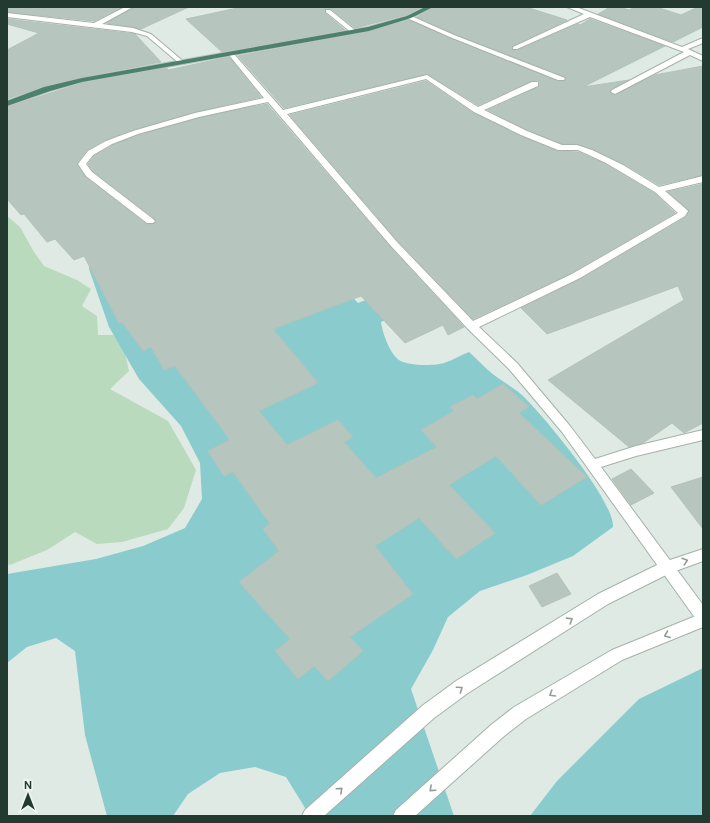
<svg xmlns="http://www.w3.org/2000/svg" width="710" height="823" font-family="'DM Sans',sans-serif">
<style>
.green{fill:#badabe}
.water{fill:#8acccd}
.building{fill:#b6c5bd;stroke:#b3c3ba}
.lines{fill:none;stroke-linecap:round;stroke-linejoin:round}
.minor-casing{stroke:#a3b2aa;stroke-width:2}
.tertiary-casing{stroke:#a3b2aa;stroke-width:2}
.trunk-casing{stroke:#bdc4c1;stroke-width:2}
.minor{fill:#fff;fill-rule:evenodd}
.tertiary{fill:#fff;fill-rule:evenodd}
.trunk{fill:#4b816d;fill-rule:evenodd}
.oneway{stroke:#909c98}
</style>
<rect width="100%" height="100%" fill="#e0eae4"/>
<path class="green" d="M7,216L20,227L34,252L44,266L77,280L91,289L82,306L97,316L98,335H113L123,344L129,371L110,389L168,421L196,470L184,508L168,529L122,542L97,544L75,532L47,550L10,565L7,564Z"/>
<g class="water">
<path d="M89,261L334,278L358,303L376,296L400,314L381,322C382,332 390,354 399,360C407,366 434,366 444,363C453,360 461,355 469,352C477,359 485,368 494,375C504,383 517,389 526,399C546,419 615,502 613,527L573,556L527,575L480,591L448,617L433,650L411,689L454,816H310L286,777L255,767L220,773L188,794L173,816H107L85,735L75,651L56,638L27,647L7,663V574L96,559L143,546L185,528L202,499L200,463L181,426L139,379L109,327L89,269Z"/>
<path d="M703,668V816H530L557,781L639,699Z"/>
</g>
<g class="building">
<path d="M7,7H122L94,21L7,12Z"/>
<path d="M134,7H189L141,29L107,23Z"/>
<path d="M242,7H422L406,15L355,28L331,9L326,8L325,13L345,30L222,52L186,19Z"/>
<path d="M434,7H526L567,20L512,46V49L513,50H518L578,24L580,25L590,19L665,46L583,87L629,80L611,89L610,92L614,95L655,75L703,66V175L659,185L624,164L593,149L577,144H562L528,130L488,110L539,87L540,82L538,80L531,81L478,105L427,74L284,108L238,56L369,32L409,20L557,81H565L566,77L455,34L417,17Z"/>
<path d="M610,7H619L629,10L635,7H656L681,15L698,7H703V27L673,42L598,14Z"/>
<path d="M7,19L135,34L161,62L82,77L44,86L7,99V50L39,33L7,24Z"/>
<path d="M229,57L261,97L195,112L132,130L105,140L87,150L77,163L85,177L146,224H153L156,221L154,218L93,171L88,164L94,156L113,145L138,135L199,118L267,104L390,247L464,327L448,335L443,325L405,343L361,296L273,329L318,383L259,411L287,445L338,420L353,437L344,442L376,478L437,447L421,430L454,411L450,407L473,395L477,399L503,384L529,407L519,413L587,477L541,505L496,456L449,485L495,533L456,559L419,518L375,546L413,594L350,637L363,651L328,681L314,666L298,679L275,651L290,639L239,582L279,551L263,529L270,524L233,472L224,476L208,451L230,440L175,366L164,370L151,347L143,351L122,322L119,323L84,256L74,260L55,239L47,242L24,214L21,215L7,199V107L82,83L167,68L168,70Z"/>
<path d="M426,81L473,113L520,136L557,151L578,152L605,164L654,193L675,213L571,273L473,319L398,241L290,115Z"/>
<path d="M703,184V423L684,433L672,423L643,443L629,447L548,380L684,300L678,286L547,334L521,308L581,279L686,217L689,210L668,192Z"/>
<path d="M631,469L654,493L631,505L612,479Z"/>
<path d="M703,477V529L671,487Z"/>
<path d="M557,573L571,594L542,607L529,586Z"/>
</g>
<g class="lines">
<g class="minor-casing">
<g id="minor">
<path d="M125,7H133L102,24L133,28L151,34L184,62V64H180L147,36L132,32L7,17V13L94,23Z"/>
<path d="M567,7H576L592,13L682,47L703,38V43L688,49L703,56V61L690,55L615,94L611,92L612,90L684,52L590,17L517,49H513V47L584,14Z"/>
<path d="M326,10H330L356,31V33H352L326,12Z"/>
<path d="M407,16H411L454,35L565,78L564,80H558L450,37L407,18Z"/>
<path d="M231,52L233,53L283,110L427,75L478,107L532,82H538V86L484,110L527,131L562,145H577L592,150L623,165L659,187L703,176V182L665,191L686,209L688,211L685,216L580,278L479,327L517,363L570,426L595,459L636,446L703,430V440L636,456L601,467L703,605V624L698,622L562,432L509,369L468,329L391,246L268,102L199,117L138,134L112,144L93,155L86,164L92,172L153,219L155,221L153,223H147L86,176L78,164L88,151L106,141L133,131L195,113L264,98L229,55L228,54ZM426,79L474,112L521,135L558,150H578L606,163L655,192L678,213L572,274L473,321L397,242L287,114Z"/>
</g>
</g>
<g class="tertiary-casing">
<g id="tertiary">
<path d="M703,549V561L670,573L608,604L468,693L434,718L324,816H302L305,810L422,706L456,681L598,594L661,563Z"/>
<path d="M703,613V627L622,660L526,719L503,737L415,816H393L396,810L491,725L514,707L612,650Z"/>
</g>
</g>
<g class="trunk-casing">
<path id="trunk" d="M425,7H433L411,18L369,31L82,82L50,91L7,106V101L44,87L82,78L368,27L407,16Z"/>
</g>
<use href="#minor" class="minor"/>
<use href="#tertiary" class="tertiary"/>
<use href="#trunk" class="trunk"/>
</g>
<defs><path id="oneway-chevron" d="M-2-3.5L2.5 0L-2 3.5" fill="none" stroke-width="1.6" stroke-linecap="round" stroke-linejoin="round"/></defs>
<g class="oneway">
<use href="#oneway-chevron" transform="translate(685 561) rotate(-18)"/>
<use href="#oneway-chevron" transform="translate(570 620) rotate(-32)"/>
<use href="#oneway-chevron" transform="translate(667 635) rotate(158)"/>
<use href="#oneway-chevron" transform="translate(460 689) rotate(-35)"/>
<use href="#oneway-chevron" transform="translate(552 694) rotate(149)"/>
<use href="#oneway-chevron" transform="translate(432 789) rotate(138)"/>
<use href="#oneway-chevron" transform="translate(340 790) rotate(-42)"/>
</g>
<rect width="710" height="823" fill="none" stroke="#223a30" stroke-width="16"/>
<g transform="translate(28 795)" stroke="#f0f7f3" stroke-width="3" paint-order="stroke">
<path d="M0-3L7 15L0 10L-7 15Z" fill="#223a30"/>
<text y="-6" font-size="11" font-weight="bold" text-anchor="middle" fill="#223a30">N</text>
</g>
</svg>
